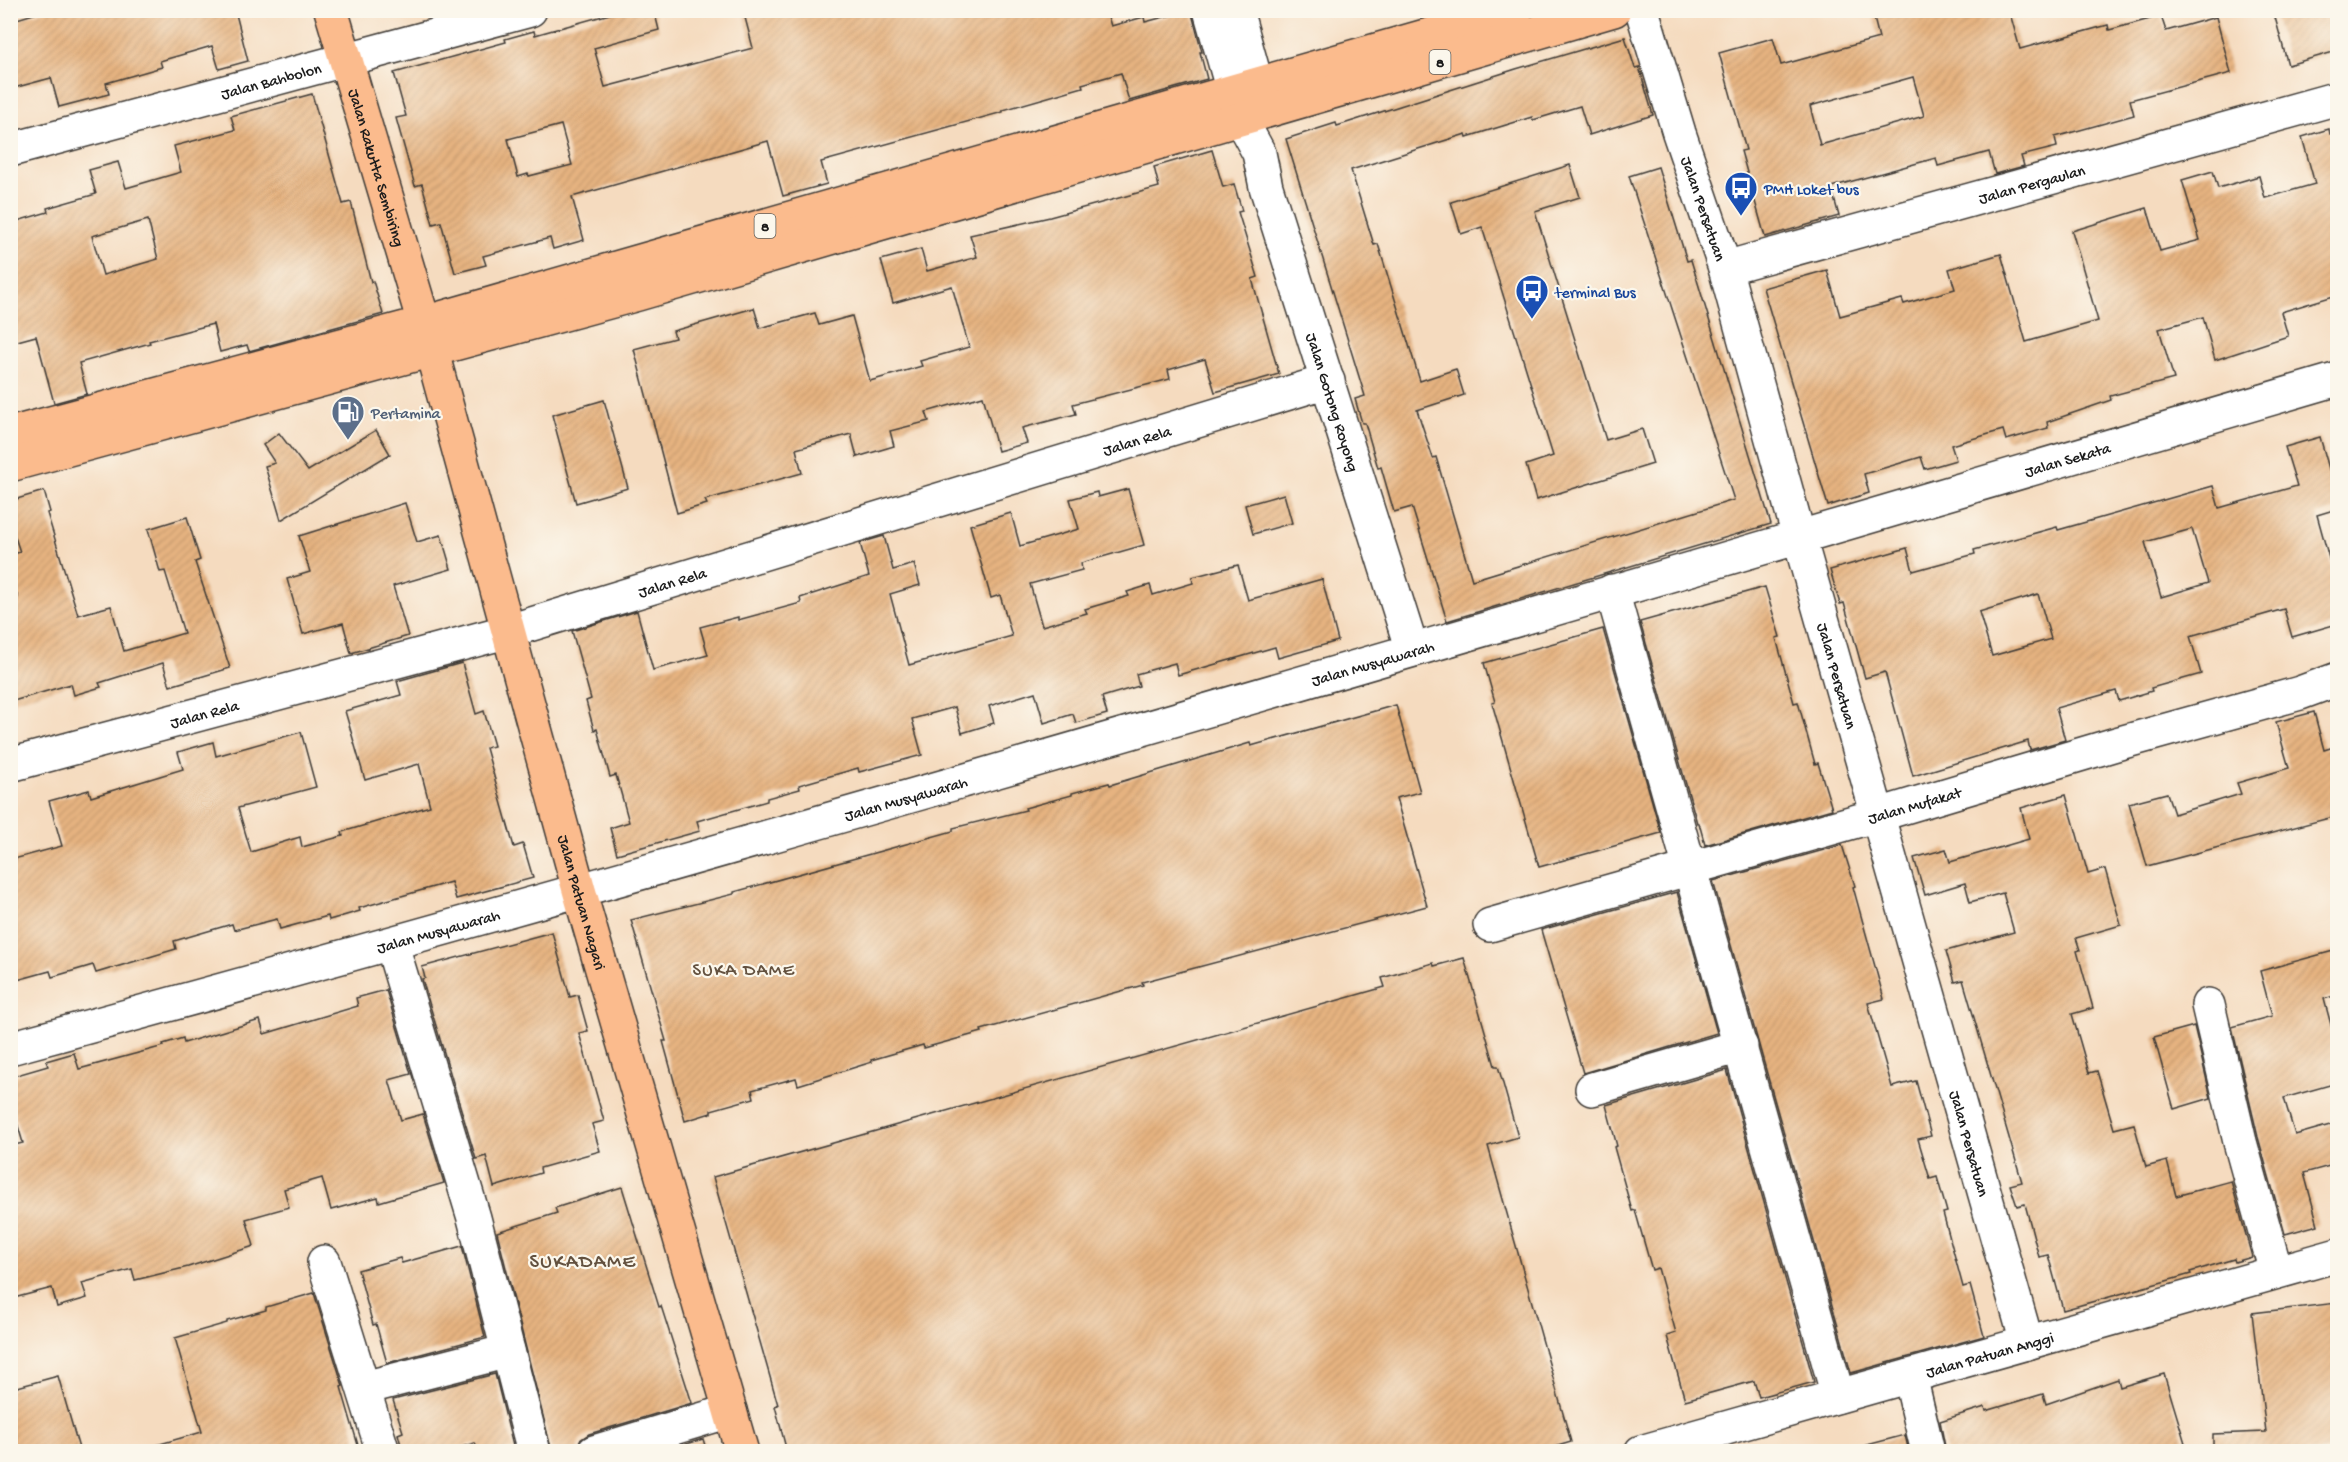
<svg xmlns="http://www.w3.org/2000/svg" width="2348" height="1462" font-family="'Gochi Hand',sans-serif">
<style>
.building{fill:url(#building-hatch);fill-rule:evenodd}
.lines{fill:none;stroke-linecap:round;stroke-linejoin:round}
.minor-casing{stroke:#3d3934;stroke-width:36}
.major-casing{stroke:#3d3934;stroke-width:36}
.highway-casing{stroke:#3d3934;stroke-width:36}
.minor{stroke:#fff;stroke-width:33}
.major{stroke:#fbbb8d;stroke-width:33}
.highway{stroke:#fbbb8d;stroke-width:33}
.labels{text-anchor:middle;stroke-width:4.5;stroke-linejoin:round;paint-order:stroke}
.shield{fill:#fbf7ec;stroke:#5f5e5a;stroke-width:1.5}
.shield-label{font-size:15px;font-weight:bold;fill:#1c1c1c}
.street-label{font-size:16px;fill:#1c1c1c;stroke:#fbf7ec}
.transit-label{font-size:16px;fill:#164399;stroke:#fbf7ec;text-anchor:start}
.service-label{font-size:16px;fill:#4e5e75;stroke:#fbf7ec;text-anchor:start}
.neighbourhood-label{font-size:18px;letter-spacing:1.5px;fill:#63513f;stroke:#fbf7ec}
.quarter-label{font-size:20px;letter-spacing:1.5px;fill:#63513f;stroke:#fbf7ec}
</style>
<defs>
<pattern id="building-hatch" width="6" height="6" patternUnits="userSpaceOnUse" patternTransform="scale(1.5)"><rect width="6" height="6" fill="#e6b380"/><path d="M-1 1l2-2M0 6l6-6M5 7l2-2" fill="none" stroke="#c5996e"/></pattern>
</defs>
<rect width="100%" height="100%" fill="#fbf7ec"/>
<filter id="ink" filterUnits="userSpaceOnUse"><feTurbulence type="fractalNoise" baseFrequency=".0167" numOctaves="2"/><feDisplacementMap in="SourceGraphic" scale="12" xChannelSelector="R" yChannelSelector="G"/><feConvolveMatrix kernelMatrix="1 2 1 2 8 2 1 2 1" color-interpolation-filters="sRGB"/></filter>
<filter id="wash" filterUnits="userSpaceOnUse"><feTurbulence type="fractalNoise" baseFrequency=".008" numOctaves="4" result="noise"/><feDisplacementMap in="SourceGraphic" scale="24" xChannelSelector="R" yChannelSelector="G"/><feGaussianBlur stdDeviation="1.35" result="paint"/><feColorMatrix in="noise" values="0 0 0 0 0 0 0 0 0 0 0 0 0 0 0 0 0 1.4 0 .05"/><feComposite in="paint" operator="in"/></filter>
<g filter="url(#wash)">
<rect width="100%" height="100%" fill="#f5dbbf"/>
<g id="blocks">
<g class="building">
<path d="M47,10H235L248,61L219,69L212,46L160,61L162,67L106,83L109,94L59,107L51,78L10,89V21Z"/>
<path d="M610,10H654L659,30L594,48L605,87L753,48L743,10H1106L1111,26L1144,17L1145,22L1191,10L1202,52H1200L1207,79L1129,101L1121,73L1082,84L1083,87L1003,110V112L821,162L827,184L783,196L768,141L572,197L584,240L553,249L550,238L483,256L486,265L455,273L441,222L433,224L422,184L415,186L396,118L406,116L394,73L506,42L505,39L534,31L535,35L610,14ZM561,125L572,165L529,176L528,174L518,177L508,139Z"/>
<path d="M1872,10H2009L2020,49L2108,25L2109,30L2161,16L2166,31L2216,17L2231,73L2130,100L2134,115L2055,137L2057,147L2021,156L2024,166L1995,174L1989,152L1938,166L1936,158L1831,187L1839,216L1765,237L1741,151L1746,150L1719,53L1773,38L1781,65L1879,38ZM1913,77L1924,116L1820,145L1810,106Z"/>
<path d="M2273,10H2332L2337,31V51L2288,65Z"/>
<path d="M1625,37L1635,68L1639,67L1653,115L1589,135L1580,106L1533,120L1532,117L1467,137L1466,134L1351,170L1374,245L1378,244L1420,381L1456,369L1464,395L1417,410L1433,458L1436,457L1472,580L1734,500L1629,176L1658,167L1687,261L1691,260L1771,524L1447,621L1412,507L1394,512L1381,467L1378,468L1365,423H1362L1355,399L1365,396L1286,139L1336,123L1337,126L1516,69Z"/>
<path d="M312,94L343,204L351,202L371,282L373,281L383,314L249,351L247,345L220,352L213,324L149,341L150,343L79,363L87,394L54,403L36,336L10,343V300L18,298L10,270V223L48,212L47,208L96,194L89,170L118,162L126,188L181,172L174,146L235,130L231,116ZM148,220L158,259L103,275L92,236Z"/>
<path d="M2329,129L2330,134L2337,132V295L2281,312L2288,336L2215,360L2203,317L2159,329L2174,379L2110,396L2111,400L2047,422L2048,428L2006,440L2003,430L1951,445L1956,460L1925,469L1921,457L1864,474L1869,493L1828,506L1763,288L1827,270L1840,316L1902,299L1904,304L1955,289L1949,269L2001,254L2026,342L2098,321L2072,231L2147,208L2160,251L2200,240L2182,180L2213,171L2218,188L2259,176L2265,198L2315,184L2302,137Z"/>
<path d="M1212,150L1223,187L1234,184L1242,211L1238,212L1258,277L1252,279L1279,374L1215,392L1205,359L1168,370L1170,379L1073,404L1076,414L1022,428L1027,443L998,451L983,396L926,412L929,421L890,431L894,446L857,457L851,434L796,449L802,473L705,500L707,504L677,513L634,349L675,338L673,331L754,308L760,328L815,313L819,325L852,316L870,381L922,366L920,361L969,347L952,286L893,303L881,260L921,249L927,271L977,257L970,235L1050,217L1159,187L1154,167Z"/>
<path d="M1570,165L1580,197L1535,211L1606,440L1642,429L1653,464L1536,500L1526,465L1553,456L1482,227L1461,234L1451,202Z"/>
<path d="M604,400L628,488L576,503L552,415Z"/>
<path d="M376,430L390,454L281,520L265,466L275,463L263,445L279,433L308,471Z"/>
<path d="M2320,437L2337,497V509L2317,515L2337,587V624L2292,637L2284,609L2190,636L2201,674L2151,688L2152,691L2119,701L2116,691L2056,708L2065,740L2030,750L2028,741L1913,776L1885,672L1865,678L1844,603L1840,604L1830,570L1907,548L1913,571L1975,554L1974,550L2057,527L2058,530L2213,486L2219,508L2297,486L2285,447ZM2192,529L2208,583L2161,597L2145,542ZM2038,594L2051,639L1992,656L1979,612Z"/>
<path d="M1128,489L1144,545L1081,563L1082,570L1030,584L1042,626L1087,613L1085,609L1129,596L1127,592L1150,585L1153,595L1193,583L1192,577L1238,565L1248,600L1322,579L1338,641L1278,658L1275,647L1178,675L1175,663L1136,674L1139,686L1102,697L1107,714L1076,723L1073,714L1044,723L1035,692L989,706L994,723L962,733L955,707L912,719L922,755L859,772L858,768L799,785L800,789L767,798V801L697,821L700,831L617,854L610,828L629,822L616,775L610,777L597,729L594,730L586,701L591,699L572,631L637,611L653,670L708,655L700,627L738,617V620L801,603L800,598L869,576L860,543L884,536L893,570L914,564L920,585L890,594L909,665L1012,636L1000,595L991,598L970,525L1011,513L1020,546L1079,529L1070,499L1097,492L1098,497Z"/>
<path d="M44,491L50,512L47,513L78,615L111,606L124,651L184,633L165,571L160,572L148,529L187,517L200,560L195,562L230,668L170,686L163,663L99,683L101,687L74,695L71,684L10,702V598L18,597L10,574V555L20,552L10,522V501Z"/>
<path d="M1284,494L1292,523L1253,534L1245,505Z"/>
<path d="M405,503L417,542L441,535L451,569L393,586L408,636L351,653L343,623L303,634L287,579L310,572L299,536Z"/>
<path d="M1765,587L1780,637L1776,638L1794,703L1798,702L1815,764L1818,763L1832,809L1705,845L1699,823H1697L1640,622Z"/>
<path d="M1603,629L1661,833L1539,867L1492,703L1495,702L1484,663Z"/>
<path d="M462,663L476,714L484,711L494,746L486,748L514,847L523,844L533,878L456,899L451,882L359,908L360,911L329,920L328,916L280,929L277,919L234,930L232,924L174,941L176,949L96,973L93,965L52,977L50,971L10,982V860L62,846L49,801L89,790L91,797L183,769L178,752L213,742L216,756L301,732L316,787L238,808L251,852L300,837L302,847L343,836L342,832L430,806L419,764L365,780L345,711L401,695L397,681Z"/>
<path d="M1396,705L1420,792L1396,798L1427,906L1142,982L1143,985L981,1030L982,1032L924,1048L923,1045L871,1060L872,1062L798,1085L796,1078L752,1090L754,1098L711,1110V1113L685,1121L663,1041H666L631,920L734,894V892L953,831V828L1026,810L1025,808L1072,795V793L1109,783L1110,785L1250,743L1251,746Z"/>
<path d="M2314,712L2324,750L2337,746V816L2147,866L2129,803L2167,793L2174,814L2241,794L2237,783L2289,768L2276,722Z"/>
<path d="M2066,795L2088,874L2105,869L2121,925L2076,938L2080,950L2077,951L2093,1008L2072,1014L2089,1073L2097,1071L2114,1129L2134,1124L2146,1167L2167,1161L2176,1196L2231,1181L2252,1257L2235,1262L2234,1259L2190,1272L2191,1274L2063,1310L2048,1255L2039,1257L2025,1204L2017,1206L2010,1185L2022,1182L1963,980L1955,982L1946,951L2014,932L2003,893L1970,902L1965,883L1925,895L1914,858L1946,849L1950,862L2029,839L2021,808Z"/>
<path d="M1842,845L1855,886L1853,887L1884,999L1868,1003L1892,1087L1916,1081L1931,1136L1918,1139L1930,1179L1937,1177L1947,1212L1943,1213L1963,1287L1970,1285L1984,1336L1851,1373L1713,881Z"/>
<path d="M1677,892L1717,1033L1583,1073L1541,930Z"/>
<path d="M552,932L570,997L578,995L588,1031L579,1033L604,1121L592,1124L600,1151L540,1168L541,1173L494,1187L486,1156L476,1159L422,979L425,978L422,967Z"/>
<path d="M2337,950V995L2324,999L2337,1047V1083L2284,1098L2295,1135L2337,1123V1164L2304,1173L2318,1225L2285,1234L2258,1137L2232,1027L2272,1016L2260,971Z"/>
<path d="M1464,958L1495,1066H1498L1518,1137L1488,1146L1571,1442L1538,1452H787L775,1406L778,1405L713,1177L1385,987L1382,978L1433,963L1434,966Z"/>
<path d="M386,990L411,1074L389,1080L401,1120L423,1114L444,1183L379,1202L378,1197L331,1210L322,1178L284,1189L289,1207L246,1219L254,1246L188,1267L135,1280L132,1269L82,1283L87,1298L57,1307L52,1288L10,1299V1146L23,1143L10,1099V1077L48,1066L46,1061L74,1053L79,1069L164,1046L163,1044L183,1038L184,1043L260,1020L264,1034L358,1006L356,998Z"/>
<path d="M2194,1026L2211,1098L2174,1109L2154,1037Z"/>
<path d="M1727,1070L1814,1382L1759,1397L1754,1381L1685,1400L1667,1336L1676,1333L1658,1268L1652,1270L1635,1210L1632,1211L1614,1147L1617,1146L1606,1105Z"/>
<path d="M622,1187L659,1307L661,1306L692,1403L589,1434L580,1440L576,1452H552L497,1232L557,1213L555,1208Z"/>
<path d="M462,1246L485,1337L387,1363L376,1324L373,1325L358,1270L400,1258L402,1263Z"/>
<path d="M314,1293L343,1386L341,1387L360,1452H154L153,1446L202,1432L175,1338L227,1323V1321L266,1310V1307Z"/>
<path d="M2337,1303V1452H2213V1434L2266,1432L2252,1313Z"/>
<path d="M495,1374L514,1450L478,1452L475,1443L445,1452H403L398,1434L403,1432L393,1400Z"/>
<path d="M2164,1374L2185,1443L2157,1452H1946L1940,1421L1985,1407L1986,1411L2043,1394L2046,1404L2118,1379L2120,1387Z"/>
<path d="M58,1376L80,1452H10V1389Z"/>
<path d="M1905,1435L1909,1452H1867V1445Z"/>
<path d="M703,1439L707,1452H661Z"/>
</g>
</g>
</g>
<g filter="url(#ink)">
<use href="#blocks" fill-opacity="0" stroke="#3d3934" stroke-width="1.5"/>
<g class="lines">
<g class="minor-casing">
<g id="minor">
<path id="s1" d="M1210,10L1241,120L1259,153L1266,187L1412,650"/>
<path d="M1236,10L1264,110"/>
<path id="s2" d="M1642,10L1679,133L1725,268L1799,537L2027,1343"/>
<path id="s3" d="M10,150L530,10"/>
<path id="s4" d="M1725,268L2338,98"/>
<path d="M1612,591L1838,1396"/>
<path id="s5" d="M10,765L509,631L1328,381"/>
<path id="s6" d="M1490,925L1878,815L2116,744L2300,693L2338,679"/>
<path d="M392,945L474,1218L534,1452"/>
<path d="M2208,1005L2240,1142L2276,1272"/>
<path id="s7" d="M10,1048C789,837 1563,606 2338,379"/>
<path d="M1592,1089L1741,1046"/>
<path d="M324,1262L383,1452"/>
<path d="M1910,1376L1928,1452"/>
<path d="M364,1388L508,1351"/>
<path d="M594,1452L730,1411"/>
<path id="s8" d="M1641,1452L2338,1255"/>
</g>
</g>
<g class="major-casing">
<g id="major">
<path id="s9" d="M331,10L424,323L579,890L742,1452"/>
</g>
</g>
<g class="highway-casing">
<g id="highway">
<path d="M10,434L424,323L1516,10"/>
<path d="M10,465L638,294L1614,10"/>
</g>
</g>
<use href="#minor" class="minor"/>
<use href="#major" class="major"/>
<use href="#highway" class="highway"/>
</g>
</g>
<defs>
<g id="bus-pin" transform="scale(1.725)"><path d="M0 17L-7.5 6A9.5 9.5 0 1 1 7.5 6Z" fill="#1a4fb4" stroke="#fbf7ec"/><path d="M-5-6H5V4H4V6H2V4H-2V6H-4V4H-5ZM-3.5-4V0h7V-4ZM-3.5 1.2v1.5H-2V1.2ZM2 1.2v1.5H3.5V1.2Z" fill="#fff"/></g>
<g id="fuel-pin" transform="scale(1.725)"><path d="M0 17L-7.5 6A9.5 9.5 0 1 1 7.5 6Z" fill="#5c6f8a" stroke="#fbf7ec"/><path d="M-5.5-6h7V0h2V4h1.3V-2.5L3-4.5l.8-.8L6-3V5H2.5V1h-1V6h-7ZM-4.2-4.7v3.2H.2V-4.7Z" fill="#fff"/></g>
</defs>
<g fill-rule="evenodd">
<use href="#bus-pin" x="1741" y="188"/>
<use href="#bus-pin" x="1532" y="291"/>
<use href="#fuel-pin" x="348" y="412"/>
</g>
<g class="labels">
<g class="shield">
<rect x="1429.5" y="50" width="21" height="24" rx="4.5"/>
<rect x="754.5" y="214" width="21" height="24" rx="4.5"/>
</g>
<g class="shield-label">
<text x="1440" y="67">8</text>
<text x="765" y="231">8</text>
</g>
<g class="street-label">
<text dy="6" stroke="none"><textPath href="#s3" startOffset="270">Jalan Bahbolon</textPath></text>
<text dy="6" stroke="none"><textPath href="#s9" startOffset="164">Jalan Rakutta Sembiring</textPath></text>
<text dy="6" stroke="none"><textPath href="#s4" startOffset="318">Jalan Pergaulan</textPath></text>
<text dy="6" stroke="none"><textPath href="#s2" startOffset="208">Jalan Persatuan</textPath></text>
<text dy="6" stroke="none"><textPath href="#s1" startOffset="412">Jalan Gotong Royong</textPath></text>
<text dy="6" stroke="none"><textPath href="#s5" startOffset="1173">Jalan Rela</textPath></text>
<text dy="6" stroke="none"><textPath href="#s7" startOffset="2140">Jalan Sekata</textPath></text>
<text dy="6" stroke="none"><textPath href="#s5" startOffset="687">Jalan Rela</textPath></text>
<text dy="6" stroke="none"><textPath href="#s7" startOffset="1416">Jalan Musyawarah</textPath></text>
<text dy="6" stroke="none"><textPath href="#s2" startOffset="694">Jalan Persatuan</textPath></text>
<text dy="6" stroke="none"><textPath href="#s5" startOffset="201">Jalan Rela</textPath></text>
<text dy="6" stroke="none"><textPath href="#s7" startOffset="930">Jalan Musyawarah</textPath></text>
<text dy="6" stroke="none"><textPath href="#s6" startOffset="441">Jalan Mufakat</textPath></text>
<text dy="6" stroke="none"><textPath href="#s9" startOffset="927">Jalan Patuan Nagari</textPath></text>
<text dy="6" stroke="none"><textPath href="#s7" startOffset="444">Jalan Musyawarah</textPath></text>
<text dy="6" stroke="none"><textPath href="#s2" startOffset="1180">Jalan Persatuan</textPath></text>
<text dy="6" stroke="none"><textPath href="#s8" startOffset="362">Jalan Patuan Anggi</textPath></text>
</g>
<g class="transit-label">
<text x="1764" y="194">PMH Loket bus</text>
<text x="1555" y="297">terminal Bus</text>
</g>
<g class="service-label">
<text x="371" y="418">Pertamina</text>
</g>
<g class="neighbourhood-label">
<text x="744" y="975">SUKA DAME</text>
</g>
<g class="quarter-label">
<text x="583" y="1267">SUKADAME</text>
</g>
</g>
<rect width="2348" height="1462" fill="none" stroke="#fbf7ec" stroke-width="36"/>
</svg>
